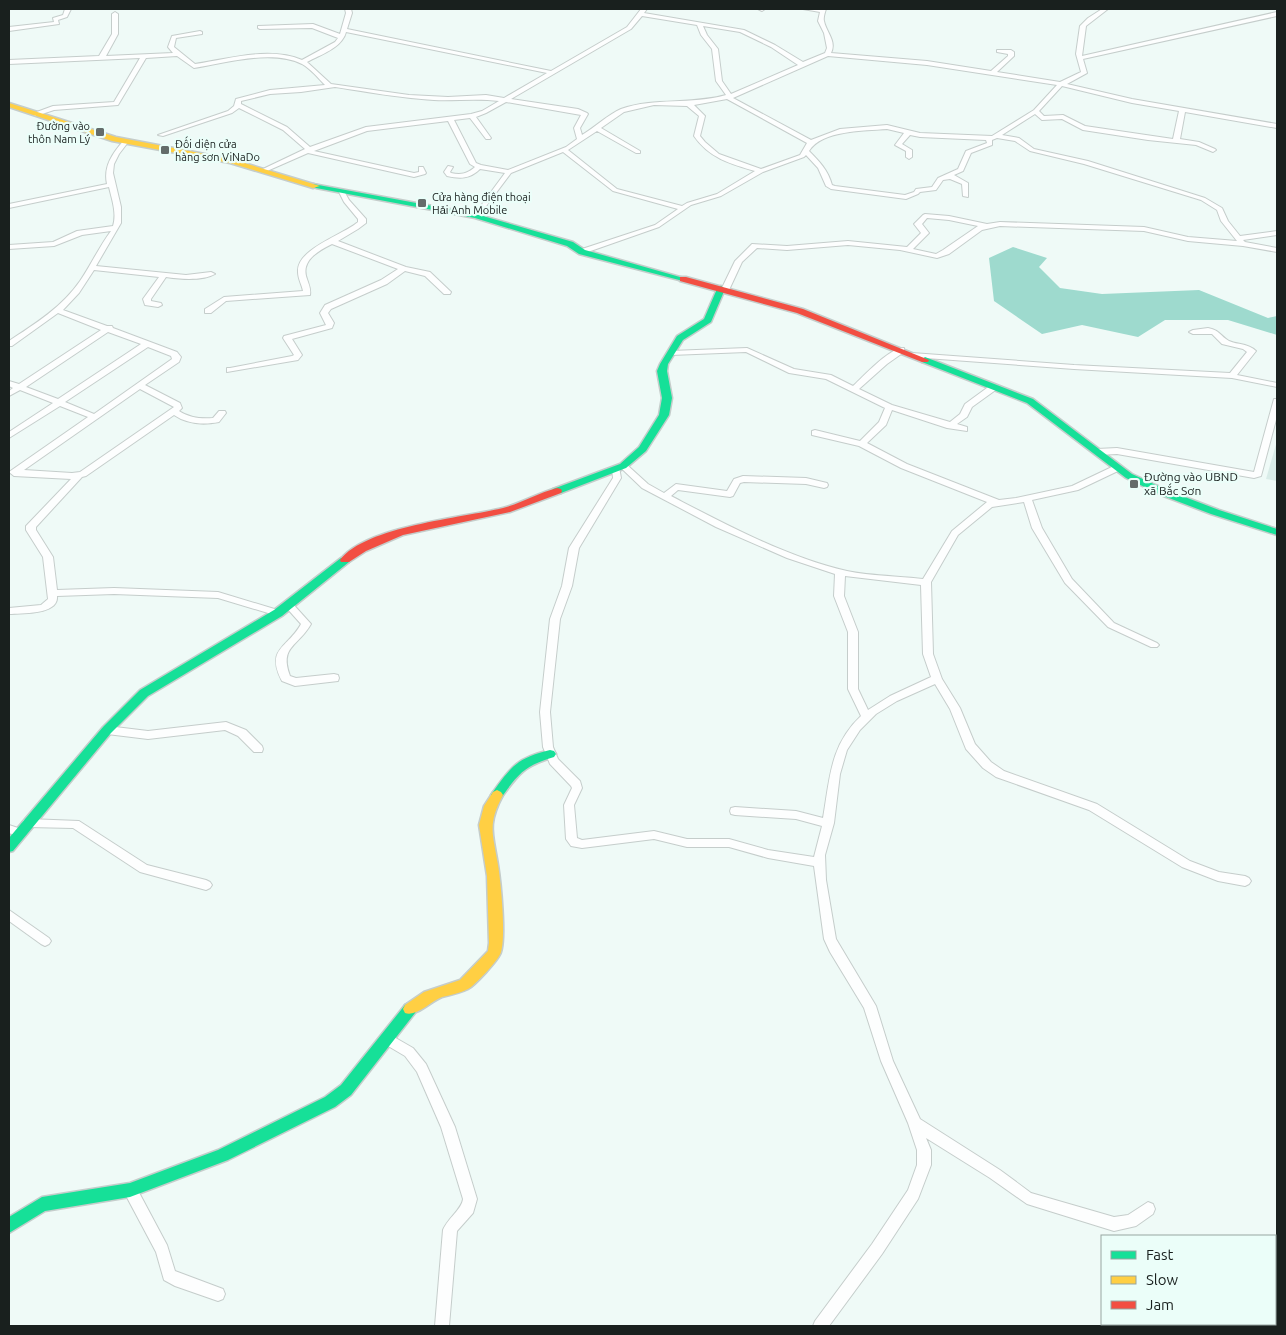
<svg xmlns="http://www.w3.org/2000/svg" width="1286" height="1335" font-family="Ubuntu,sans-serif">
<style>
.built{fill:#d9ece8}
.water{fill:#9edace}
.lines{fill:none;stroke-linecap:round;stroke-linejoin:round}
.street-casing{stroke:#c5cdcb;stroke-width:2}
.fast-casing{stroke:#c5cdcb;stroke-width:3}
.slow-casing{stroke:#c5cdcb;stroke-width:3}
.jam-casing{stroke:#c5cdcb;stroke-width:3}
.street{fill:#fdfefe;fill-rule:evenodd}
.fast{fill:#16e098;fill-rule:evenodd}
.slow{fill:#ffcf43;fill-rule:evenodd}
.jam{fill:#f24e42;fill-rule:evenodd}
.poi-dot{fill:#646c6a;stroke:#ebfef9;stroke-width:2}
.labels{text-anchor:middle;stroke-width:4.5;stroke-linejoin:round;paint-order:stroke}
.far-poi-label{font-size:11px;fill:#19201e;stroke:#ebfef9;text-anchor:start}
.poi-label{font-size:12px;fill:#19201e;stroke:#ebfef9;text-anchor:start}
</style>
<rect width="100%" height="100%" fill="#effaf7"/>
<path class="built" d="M1277,441V481L1266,479Z"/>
<path class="water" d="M1013,247L1047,258L1039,267L1060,288L1102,294L1199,290L1268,318L1277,316V335L1228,320H1165L1138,337L1082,325L1042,334L994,301L989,258Z"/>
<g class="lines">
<g class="street-casing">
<g id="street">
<path d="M65,9H71L67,17L58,20L59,24L9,31V27L54,22L53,18L63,15Z"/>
<path d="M345,9H351L352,13L347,29L551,71L627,27L641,9H647L644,13L744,30L775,45L803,62L825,53L827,48L824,33L818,21L820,12L803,9H826C825,12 823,18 824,21C826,32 837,41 831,53L927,61L991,71L1008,56V54L997,52V50H1011L1014,52V56L997,72L1060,82L1081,72L1076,54L1080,26L1088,18L1102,9H1108L1086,26L1082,56L1277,12V16L1083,59L1087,73L1067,84L1132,99L1277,124V128L1185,112L1180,139L1199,142L1215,149L1216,150L1213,152L1196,145L1148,140L1083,130L1062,119L1042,120L1035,114L1002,135L1019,138L1034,149L1088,161L1205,198L1222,208L1228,221L1240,236L1277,231V235L1243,240L1245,242L1277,248V252L1243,246L1188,241L1144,231L1000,226L982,230L949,254L937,258L900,250L848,245L787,250L757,248L742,262L729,290L725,292L721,290L735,261L752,244L787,246L848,241L907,247L921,233L914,224L923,215L925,214L949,216L987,224L1000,222L1144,227L1188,237L1237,241L1221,221L1217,210L1201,200L1084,164L1030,151L1015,141L997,138L992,140V145L971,153L963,171L954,175L968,183V197L963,196L962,184L950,179L943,180L936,190L920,192L918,194L906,199L831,189L826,186L818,168L806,155L804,157L763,172L721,196L691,205L659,227L582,254L578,252L579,250L655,225L678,209L613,191L563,152L511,173L478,217H474V215L505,173L480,169C470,179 460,179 447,176L444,172L448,166L453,167L450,172L451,173C461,175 467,174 475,167L470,164L448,121L367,131L314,151L414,173L419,172V167H423L426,173L425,174L414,177L308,153L267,171H263V169L305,149L283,130L239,108L232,113L163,136L158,135L228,111L234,106L236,99L270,90L325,85C318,78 311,69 302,64C272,49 225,63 194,68L177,56L146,58L118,105L54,110L36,116L34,115V113L53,106L114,102L140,58L9,64V60L99,56L112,34V14L115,12L118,14V34L106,56L173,53L168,47L172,36L200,31L202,32V34L176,38L174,47L195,64C228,59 270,46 302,60L335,42L338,38L312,28L260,29L258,28V26L313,24L340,34L346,13ZM642,16L697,25L701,35L712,49L716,81L726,95C691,105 655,97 621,109C609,114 594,128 582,135L580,128L588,114L587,113L578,109L511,99L631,29ZM703,26L740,32L771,47L798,65L731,94L722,81L718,49L707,35ZM346,32L547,73L504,98L486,95L448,97L409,95L331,84L307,62C320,55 342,48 346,32ZM828,56L927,65L1057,85L1034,110L992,136L920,133L887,125L840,129L811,140L733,98ZM1062,86L1132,103L1179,111L1173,139L1085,126L1063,115L1044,116L1039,111ZM335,87C368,92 400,98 434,100C456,101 477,98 499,101L482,111L471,114L366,127L310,147L287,127L241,104V101L270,94L301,92ZM727,99L807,143L800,155L761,169L719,154L705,142L700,136L705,116L694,105ZM506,102L581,115L574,128L577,139L566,147L508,170L481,165L476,163L454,120L470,118L486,139H490L491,138L476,117L486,113ZM654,105L687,106L699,116L694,136C709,158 731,164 755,171L717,194L687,203L682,206L617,189L568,150L597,131L636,153H640V151L601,128L624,112ZM887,129L904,133L895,145L906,151V157L909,159L912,157V150L902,144L910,135L920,137L986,140L987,143L966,151L958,169L938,178L932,187L916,189L914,192L905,195L835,186L832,185C828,170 819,161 809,151C822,130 864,131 887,129ZM927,218L949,220L978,226L943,250L936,254L913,249L929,233L922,224Z"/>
<path d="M758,9H765L762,11Z"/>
<path d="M124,140L129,141L119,154L114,164L113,173L121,207V223L96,266L186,275L211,272L215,274C203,281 179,279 166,277L151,299V301L161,303L162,305L158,307L145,305L143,299L159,277L94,270L79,293L63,310L107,326H112L113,328L177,352L181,357L179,362L145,385L180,403L182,408L179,411C190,418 201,419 213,418L219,411H225L226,413L219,422C204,425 187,424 174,415L86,476L82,477L36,527V530L53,557L57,590L114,588L218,592L281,611L283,613L281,615L278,616L218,598L114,594L57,596C59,615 21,613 9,614V608L41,605L48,599L43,557L26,530V526L71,479L14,476L9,472L88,417L60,406L9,438V432L53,403L20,390L9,396V391L13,388L9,386V381L19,384L101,330L58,313L12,346H9V341C35,324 62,307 80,281C91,265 99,247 111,231L82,235L54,246L9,249V245L53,242L77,231L113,226C117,213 112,200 109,187L9,208V204L107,184C103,166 113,153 124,140ZM108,332L141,344L58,399L26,387ZM148,347L171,356L172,359L94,414L65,402ZM140,389L174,407L80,472L72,473L24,470Z"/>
<path d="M342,190L344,191L349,200L366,219V223L358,229L338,241L406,267L430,272L451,292L450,294H444L425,276L405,271L387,284L331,309L328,313L334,323L332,328L292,339L302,355L298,360L227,372V368H230L292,356L294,355L283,338L284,336L326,325L320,313L325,305L381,280L398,269L332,244C318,251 300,261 307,279C309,285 311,289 310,295L226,301L211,313H205V309L224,297L303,291C302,285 298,279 298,272C296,249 343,235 358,222V219L344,202L339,192Z"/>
<path d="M1208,328C1220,330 1220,336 1229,341C1238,345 1248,343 1256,351L1237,375L1277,383V387L1232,378L1074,369L912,357L908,355L912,353L1074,365L1230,373L1247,352L1243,349L1222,344L1212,334H1193L1189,332L1193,330Z"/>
<path d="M747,348L794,369L831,375L853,386C863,377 890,347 904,348V352L887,364L859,389L892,405L950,422L960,414L965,404L991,385H997V389L972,407L967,417L957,424L967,427V431L947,428L892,410L886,425L867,443L907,464L999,500L1016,498L1072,486L1114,466H1120L1121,468L1120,470L1078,490L1032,500L1042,528L1072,579L1114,623L1157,643L1159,645L1157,647H1151L1108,627L1065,583L1032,528L1024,502L992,507L958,535L931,582L933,654L942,679L960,708L975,744L991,762L1004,771L1097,804L1190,861L1219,872L1245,876L1249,878L1251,881L1249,884L1245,886L1218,881L1182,867L1089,810L996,777L983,768L966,749L950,709L935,684L897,701L876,714L860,730L847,750L840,774L834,823L825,855L826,880L836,939L876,1006L893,1061L920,1119L1000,1170L1031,1193L1114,1217L1128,1215L1148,1202L1153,1204L1155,1209L1153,1214L1136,1226L1114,1231L1027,1204L990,1178L926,1138L931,1150V1165L918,1199L882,1254L829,1326H813L815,1321L872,1244L908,1190L917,1165V1150L908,1123L881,1061L864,1008L830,952L824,939L814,866L768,858L729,847H687L654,839L582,848L571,846L566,839L564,805L572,788L571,786L550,764L543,747L540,712L550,619L562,586L569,548L613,478L612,469L616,466L619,467L621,478L579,548L572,586L560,619L550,712L553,747L558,759L580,781L582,788L574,805L577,838L582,840L654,831L687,839H729L768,850L814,857L822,826L796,819L735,815L731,814L730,811L731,808L735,807L796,811L823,818C830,778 830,745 861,716L848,689V632L834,596L835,574L787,558L716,527L642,488L619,466L623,463L626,464L648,484L664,493L676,484L727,491L734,479L743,476L806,478L827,483L828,485L827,487L824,488L806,484L744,482L740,483L733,496L730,497L678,490L671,496C725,524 788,558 847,571C871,576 898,576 923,579L952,531L987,502L901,468L859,446L812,435V431L815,430L860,441L879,422L885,408L826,379L789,373L746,352L671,355L667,353L671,351ZM845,576L921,585L923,654L931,677L890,696L868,710L858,689V632L844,596Z"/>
<path d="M1274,399H1277V416L1261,476L1254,478L1117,454L1097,455L1093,452L1097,449L1117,448L1254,472Z"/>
<path d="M289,602L292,603L311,624C298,647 279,646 290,676L296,678L334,674L338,675L339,678L338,681L295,686L282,681C265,648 288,648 301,624L284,605Z"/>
<path d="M226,722L246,730L262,746L263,749L262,752H254L238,736L225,730L148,739L107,734L103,733L102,730L103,727L107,726L148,731Z"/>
<path d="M28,819L79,821L147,865L206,880L210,882L212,885L210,888L206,890L140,872L73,828L28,827L24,826L22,823L24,820Z"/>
<path d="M9,825L24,830L26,833L24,836L20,837L9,833Z"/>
<path d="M9,910L49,938L51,941L49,944L45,946L41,944L9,921Z"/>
<path d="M387,1033L413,1048L426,1064L455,1127L477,1199L473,1213L457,1231L449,1326H435L443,1230C448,1218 462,1209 463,1199L441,1127L417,1072L405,1056L383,1043L381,1039L383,1035Z"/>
<path d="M130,1184L135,1185L167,1245L175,1271L223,1289L225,1294L223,1299L218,1301L175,1286L164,1280L156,1252L123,1190L125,1185Z"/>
</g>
</g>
<g class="fast-casing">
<g id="fast">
<path d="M313,184L476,214L573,242L585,250L687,279L683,281L579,254L567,246L475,218L316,188L312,186Z"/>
<path d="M721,286L725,289L711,322L683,340L668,364L667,371L672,398L669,415L646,451L626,468L561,493H553L552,491L553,489L620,464L639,447L659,415L662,398L657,371L660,364L677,336L704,319L717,289Z"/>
<path d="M925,357L1033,399L1132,474L1169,491L1219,510L1277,529V535L1211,514L1161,495L1126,478L1027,403L922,362L921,360Z"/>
<path d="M345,557L349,558L350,560L349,562L282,616L148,696L111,733L13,851L9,852V838L103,727L140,690L274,610L341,558Z"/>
<path d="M550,750L554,751L556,754L554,757C524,766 519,773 501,798H493L491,795L493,792C512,765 518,758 550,750Z"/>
<path d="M410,1003L415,1005L417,1009L415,1013L351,1095L335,1107L228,1160L130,1197L45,1211L9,1233V1217L42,1197L130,1183L218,1150L325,1097L341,1085L405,1005Z"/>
</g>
</g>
<g class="slow-casing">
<g id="slow">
<path d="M9,103L116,137L231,159L320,186L313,188L230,163L112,141L9,107Z"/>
<path d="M497,790L501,792L503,795C487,825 493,833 498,865C501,883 506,937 501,952C499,960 474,986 468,989C460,993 451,995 442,997C431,1001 417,1017 405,1013L403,1009L405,1005L424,992L460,980L488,951L489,943L487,876L479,825L484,806L493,792Z"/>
</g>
</g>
<g class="jam-casing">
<g id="jam">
<path d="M680,277H686L803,309L929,360L928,362H922L797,313L680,281Z"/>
<path d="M557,488L561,489L562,491L561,493L510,512L403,535L366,551L349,562H341L340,560C366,526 462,518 503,508C522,503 538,493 557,488Z"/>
</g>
</g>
<use href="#street" class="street"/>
<use href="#fast" class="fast"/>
<use href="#slow" class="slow"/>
<use href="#jam" class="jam"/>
</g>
<g class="poi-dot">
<rect x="95" y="127" width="10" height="10" rx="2.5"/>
<rect x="160" y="145" width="10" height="10" rx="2.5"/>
<rect x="417" y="198" width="10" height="10" rx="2.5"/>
<rect x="1129" y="479" width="10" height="10" rx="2.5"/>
</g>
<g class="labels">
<g class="far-poi-label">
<text x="90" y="130" text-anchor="end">Đường vào<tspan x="90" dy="13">thôn Nam Lý</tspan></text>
<text x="175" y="148">Đối diện cửa<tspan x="175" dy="13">hàng sơn ViNaDo</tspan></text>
<text x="432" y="201">Cửa hàng điện thoại<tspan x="432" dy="13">Hải Anh Mobile</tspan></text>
</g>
<g class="poi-label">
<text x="1144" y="481">Đường vào UBND<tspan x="1144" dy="14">xã Bắc Sơn</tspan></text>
</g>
</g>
<rect width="1286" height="1335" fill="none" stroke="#19201e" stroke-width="20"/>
<rect x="1101" y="1235" width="175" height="90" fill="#ebfef9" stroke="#97a5a1"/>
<rect x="1111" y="1251" width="25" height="8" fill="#16e098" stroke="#97a5a1"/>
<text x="1146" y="1260" font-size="15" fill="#19201e">Fast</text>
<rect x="1111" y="1276" width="25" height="8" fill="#ffcf43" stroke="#97a5a1"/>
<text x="1146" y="1285" font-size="15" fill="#19201e">Slow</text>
<rect x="1111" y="1301" width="25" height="8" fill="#f24e42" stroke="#97a5a1"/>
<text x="1146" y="1310" font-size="15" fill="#19201e">Jam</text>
</svg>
